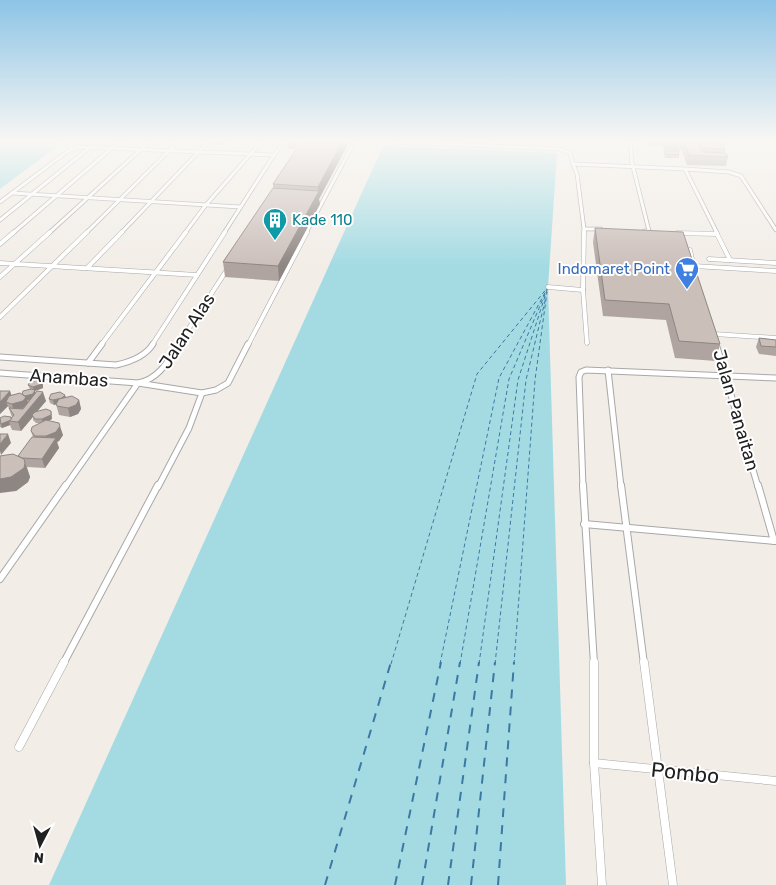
<svg xmlns="http://www.w3.org/2000/svg" width="776" height="885" font-family="Rubik,sans-serif">
<style>
.water{fill:#a4dbe3}
.lines{fill:none;stroke-linecap:round;stroke-linejoin:round}
.ferry-far1{stroke:#3c79a2;stroke-width:1;stroke-dasharray:4 3;stroke-linecap:butt}
.ferry{stroke:#3c79a2;stroke-width:2;stroke-dasharray:9 8;stroke-linecap:butt}
.service-far4-casing{stroke:#a8a8a8;stroke-width:4.5}
.service-far3-casing{stroke:#a8a8a8;stroke-width:5}
.service-far2-casing{stroke:#a8a8a8;stroke-width:7}
.service-far1-casing{stroke:#a8a8a8;stroke-width:8}
.service-casing{stroke:#a8a8a8;stroke-width:9}
.service-far4{stroke:#fff;stroke-width:3}
.service-far3{stroke:#fff;stroke-width:4}
.service-far2{stroke:#fff;stroke-width:5}
.service-far1{stroke:#fff;stroke-width:6}
.service{stroke:#fff;stroke-width:8}
.wall{fill:#afa4a0}
.shaded-wall{fill:#8e8682}
.building{fill:#cbbfba;stroke:#8e8682}
.labels{text-anchor:middle;stroke-width:4;stroke-linejoin:round;paint-order:stroke}
.far-culture-label{font-size:15px;fill:#0d838f;stroke:#fff;text-anchor:start}
.far-shop-label{font-size:15px;fill:#366cbe;stroke:#fff;text-anchor:end}
.street-label{font-size:18px;fill:#212121;stroke:#fff}
.near-street-label{font-size:21px;fill:#212121;stroke:#fff}
</style>
<rect width="100%" height="100%" fill="#f2ede7"/>
<g class="water">
<path d="M0,142H63L0,189Z"/>
<path d="M383,146L557,153L548,287L566,885H49Z"/>
</g>
<g class="lines">
<g class="ferry-far1">
<path d="M391,664L477,374L548,287"/>
<path d="M440,664L499,378L547,289"/>
<path d="M460,664L509,379L545,294"/>
<path d="M479,664L518,380L548,287"/>
<path d="M495,664L526,380L546,297"/>
<path d="M514,664L535,380L547,292"/>
</g>
<g class="ferry">
<path d="M325,885L391,662"/>
<path d="M395,885L441,662"/>
<path d="M422,885L460,662"/>
<path d="M448,885L479,662"/>
<path d="M471,885L495,662"/>
<path d="M498,885L514,662"/>
</g>
<g class="service-far4-casing">
<g id="service-far4">
<path d="M399,142L559,149L570,153L573,164"/>
<path d="M630,142L632,163L649,231H644"/>
<path d="M12,193L240,207"/>
<path d="M0,202L68,151L79,147L274,155L284,142"/>
<path d="M0,220L89,148"/>
<path d="M584,229L577,174L573,164L685,169"/>
<path d="M13,233L119,142"/>
<path d="M49,233L149,142"/>
<path d="M86,233L178,142"/>
<path d="M121,233L208,142"/>
<path d="M185,233L205,206L261,142"/>
<path d="M224,233L274,155"/>
<path d="M306,233L354,142"/>
<path d="M584,233V229H601"/>
<path d="M717,233L685,169L729,172L741,176L776,230"/>
</g>
</g>
<g class="service-far3-casing">
<g id="service-far3">
<path d="M584,232L583,290L587,343"/>
<path d="M716,232L730,260"/>
<path d="M677,233L717,234"/>
<path d="M0,244L14,232"/>
<path d="M690,250L693,264"/>
<path d="M709,259L776,263"/>
<path d="M0,263L197,275"/>
<path d="M694,266L776,271"/>
<path d="M87,268L122,232"/>
<path d="M0,277L50,232"/>
<path d="M548,287L583,290"/>
<path d="M0,317L87,232"/>
<path d="M714,334L776,338"/>
<path d="M101,345L186,232"/>
<path d="M152,345L225,232"/>
<path d="M178,345L228,268"/>
<path d="M248,345L307,232"/>
</g>
</g>
<g class="service-far2-casing">
<g id="service-far2">
<path d="M717,347L758,487"/>
<path d="M0,357L116,365C130,362 145,357 153,344"/>
<path d="M88,363L102,344"/>
<path d="M608,370L621,487"/>
<path d="M0,373L138,383L202,393L189,428L158,487"/>
<path d="M202,393L216,390L228,383L248,344"/>
<path d="M65,487L138,383C159,379 168,361 179,344"/>
<path d="M583,487L579,377L581,372L586,370L776,378"/>
</g>
</g>
<g class="service-far1-casing">
<g id="service-far1">
<path d="M583,485L594,664"/>
<path d="M621,485L644,664"/>
<path d="M758,485L774,541"/>
<path d="M584,524L775,541"/>
<path d="M0,579L66,485"/>
<path d="M63,664L158,485"/>
</g>
</g>
<g class="service-casing">
<g id="service">
<path d="M594,662V763L602,885"/>
<path d="M644,662L673,885"/>
<path d="M19,747L64,662"/>
<path d="M594,763L776,781"/>
</g>
</g>
<use href="#service-far4" class="service-far4"/>
<use href="#service-far3" class="service-far3"/>
<use href="#service-far2" class="service-far2"/>
<use href="#service-far1" class="service-far1"/>
<use href="#service" class="service"/>
</g>
<g class="wall">
<path d="M213,142H226L224,145H213Z"/>
<path d="M290,142H298L295,149H288V146Z"/>
<path d="M647,142H722L725,149V153L728,157L726,166L687,165L681,149L680,151H678L679,155V158H665L664,154V151L663,146H648Z"/>
<path d="M347,146L319,199L320,204L279,281L225,277L223,262L273,188V184Z"/>
<path d="M595,228L720,344L716,361L675,358L666,320L603,316L593,242Z"/>
<path d="M759,338L776,340V356L759,354L756,347Z"/>
<path d="M42,381L43,385V388L35,391L36,393L46,401L37,411H51L52,419L48,421L63,435L59,441L57,442L59,448L45,468L27,467L30,477L28,482L16,491L18,456L33,437L31,431L40,423H36L33,420V417L21,431L12,430L10,425L2,428L0,427V418H11L12,417L8,406L0,414V391H10L11,395L22,394L30,389L28,385Z"/>
<path d="M65,395L66,398L79,400L81,409L78,414L70,417L59,415L56,404L54,405L50,403L49,399Z"/>
</g>
<g class="shaded-wall">
<path d="M342,142H347V146L319,199L320,204L279,281L278,266L318,192V187Z"/>
<path d="M42,381L43,385V388L35,391L36,394L34,399L27,400L29,405L14,412L12,404L34,392L33,387Z"/>
<path d="M10,391L13,400L6,402L8,406L0,414V402Z"/>
<path d="M43,392L46,401L21,431L18,422Z"/>
<path d="M65,395L66,399L63,402L54,405L53,400Z"/>
<path d="M79,400L81,409L78,414L70,417L68,408Z"/>
<path d="M51,411L52,419L43,424L42,419Z"/>
<path d="M11,417L12,421H9L10,425L2,428L1,424Z"/>
<path d="M60,426L63,435L59,441L57,442L59,448L45,468L42,459L48,445L46,436Z"/>
<path d="M8,434L11,443L1,455L0,451V444Z"/>
<path d="M25,463L30,477L28,482L16,491L0,493V479Z"/>
</g>
<g class="building">
<path d="M290,142H296L294,146H288Z"/>
<path d="M301,142H342L318,187L273,184Z"/>
<path d="M665,142H680L681,145H665Z"/>
<path d="M684,142H697L702,152L726,153L728,157L689,155Z"/>
<path d="M703,142H722L725,149L706,148Z"/>
<path d="M664,151H678L679,155L666,154Z"/>
<path d="M273,188L319,191L278,266L223,262Z"/>
<path d="M595,228L683,232L720,344L679,341L669,304L605,300Z"/>
<path d="M759,338L776,340V347L761,346Z"/>
<path d="M38,380L42,381V384L33,387L28,385L30,382Z"/>
<path d="M31,389L35,390L33,394L25,396L22,394L23,391Z"/>
<path d="M0,391H10L0,402Z"/>
<path d="M37,391L43,392L18,422L9,421L14,415L9,408L23,409Z"/>
<path d="M60,392L65,395L62,398L53,400L49,399L51,394Z"/>
<path d="M20,393L26,397L23,401L12,404L6,402L9,396Z"/>
<path d="M72,396L79,400L76,405L68,408L57,406L56,404L59,399Z"/>
<path d="M46,409L51,411V415L42,419H35L32,415L35,412Z"/>
<path d="M4,416L11,417V420L1,424L0,418Z"/>
<path d="M46,420L59,423L60,426L56,432L46,436H35L31,431L32,427Z"/>
<path d="M0,434H8L0,444Z"/>
<path d="M32,437L56,438L42,459L22,458L18,456Z"/>
<path d="M13,454L24,459L25,463L24,468L11,477L0,479V456Z"/>
</g>
<linearGradient id="sky" x2="0" y2="1"><stop stop-color="#8dc4e6"/><stop offset="0.53" stop-color="#f9f7f4"/><stop offset="1" stop-color="#f9f7f4" stop-opacity="0"/></linearGradient>
<rect width="776" height="266" fill="url(#sky)"/>
<defs>
<g id="building-pin" transform="scale(1.25)"><path d="M0 17L-7.5 6A9.5 9.5 0 1 1 7.5 6Z" fill="#0f9aa8" stroke="#fff"/><path d="M-4-6H4V6H1V3H-1V6H-4ZM-2.5-4.3h1.7v1.8h-1.7ZM.8-4.3h1.7v1.8H.8ZM-2.5-1h1.7V.8h-1.7ZM.8-1h1.7V.8H.8Z" fill="#fff"/></g>
<g id="supermarket-pin" transform="scale(1.25)"><path d="M0 17L-7.5 6A9.5 9.5 0 1 1 7.5 6Z" fill="#3f7fe0" stroke="#fff"/><path d="M-6-5.5h2.5l.6 2H6L4.5 2H-2.5L-4.4-4H-6ZM-1.5 3.2a1.3 1.3 0 1 0 .1 0ZM3 3.2a1.3 1.3 0 1 0 .1 0Z" fill="#fff"/></g>
</defs>
<g fill-rule="evenodd">
<use href="#building-pin" x="275" y="220"/>
<use href="#supermarket-pin" x="687" y="269"/>
</g>
<g class="labels">
<g class="far-culture-label">
<text x="292" y="225">Kade 110</text>
</g>
<g class="far-shop-label">
<text x="670" y="274">Indomaret Point</text>
</g>
<g class="street-label">
<text transform="translate(187 331) rotate(-57)" y="6">Jalan Alas</text>
<text transform="translate(69 378) rotate(4)" y="6">Anambas</text>
<text transform="translate(736 410) rotate(74)" y="6">Jalan Panaitan</text>
</g>
<g class="near-street-label">
<text transform="translate(685 773) rotate(6)" y="7">Pombo</text>
</g>
</g>
<g transform="translate(40 845) rotate(186)" stroke="#ffffff" stroke-width="4" paint-order="stroke">
<path d="M0-4L9 19L0 12L-9 19Z" fill="#212121"/>
<text y="-8" font-size="14" font-weight="bold" text-anchor="middle" fill="#212121">N</text>
</g>
</svg>
